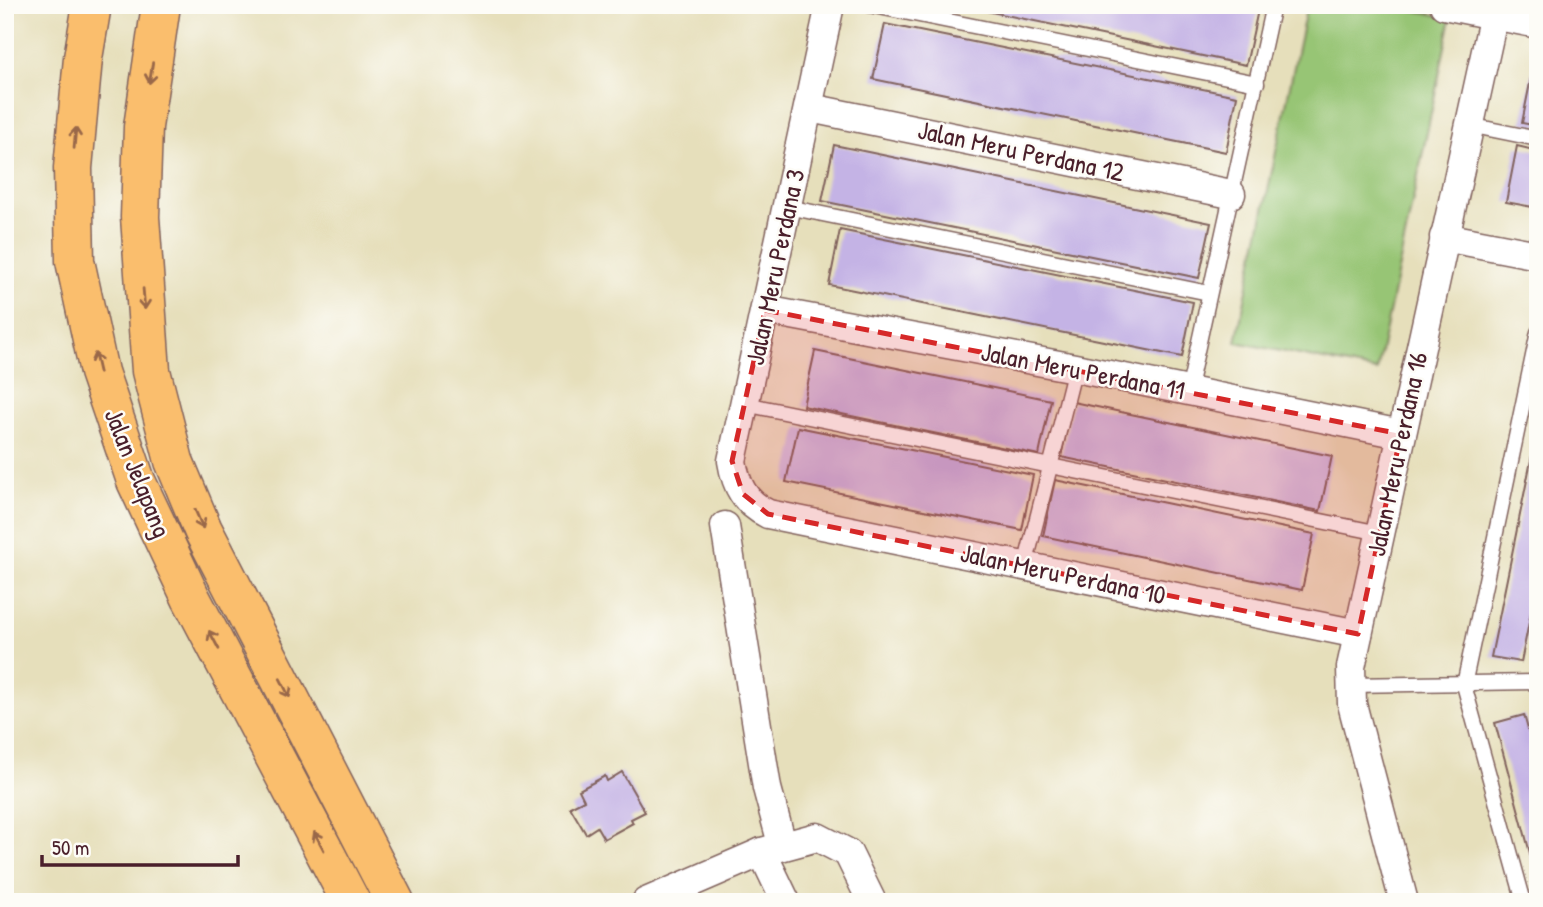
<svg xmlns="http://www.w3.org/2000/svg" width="1543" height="907" font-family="'Patrick Hand',sans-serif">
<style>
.green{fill:#97c574;stroke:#707250;stroke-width:2}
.building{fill:#c4b3e5}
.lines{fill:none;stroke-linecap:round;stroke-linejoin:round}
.lane-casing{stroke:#81625d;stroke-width:17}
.street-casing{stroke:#81625d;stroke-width:31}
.primary-casing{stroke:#81625d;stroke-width:41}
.lane{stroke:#fff;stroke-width:14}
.street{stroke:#fff;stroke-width:28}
.primary{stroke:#fabe6d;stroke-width:38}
.oneway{stroke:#996749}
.marked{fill:#d62828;fill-opacity:0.2;stroke:#d62828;stroke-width:5;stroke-dasharray:14 9;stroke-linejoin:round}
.labels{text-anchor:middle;stroke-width:5;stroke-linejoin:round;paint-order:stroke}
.street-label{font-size:26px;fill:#4a1f2b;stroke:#fdfcf7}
</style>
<rect width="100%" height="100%" fill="#fdfcf7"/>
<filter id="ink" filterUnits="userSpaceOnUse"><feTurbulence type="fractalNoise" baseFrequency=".0143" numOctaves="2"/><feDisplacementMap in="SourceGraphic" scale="14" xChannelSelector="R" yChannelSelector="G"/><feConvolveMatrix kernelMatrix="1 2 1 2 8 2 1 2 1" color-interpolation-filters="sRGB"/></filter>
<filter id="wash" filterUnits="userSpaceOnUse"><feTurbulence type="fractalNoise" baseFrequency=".00686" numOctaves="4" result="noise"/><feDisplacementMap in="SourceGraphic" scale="28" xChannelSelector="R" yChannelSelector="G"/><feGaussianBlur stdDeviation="1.57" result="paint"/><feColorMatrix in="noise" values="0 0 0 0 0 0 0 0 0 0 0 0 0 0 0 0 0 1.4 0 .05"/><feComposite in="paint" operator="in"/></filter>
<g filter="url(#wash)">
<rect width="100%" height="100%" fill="#e6dfbb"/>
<path class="green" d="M1307,5H1388L1451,18L1377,371L1236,342Z"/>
<g id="blocks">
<g class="building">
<path d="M958,5H1232L1258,10L1246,65Z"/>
<path d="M885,24L1237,96L1226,152L873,79Z"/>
<path d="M1533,68L1538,69V126L1522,123Z"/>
<path d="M834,145L1211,223L1199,278L822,201Z"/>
<path d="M1517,146L1538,151V208L1506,202Z"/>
<path d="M840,230L1193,302L1182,357L829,285Z"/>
<path d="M815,351L1051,400L1039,455L803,406Z"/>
<path d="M1073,402L1332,456L1320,511L1061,457Z"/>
<path d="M798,427L1033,475L1022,530L786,482Z"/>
<path d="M1537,431L1538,578L1521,662L1491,657Z"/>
<path d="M1055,480L1314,534L1302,590L1043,536Z"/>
<path d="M1524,715L1538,765L1537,879L1495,723Z"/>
<path d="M622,772L645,812L631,819L633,823L604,839L597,827L586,834L570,807L584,800L579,790L605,776L607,781Z"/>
</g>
</g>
</g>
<g filter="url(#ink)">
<use href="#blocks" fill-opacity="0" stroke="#81625d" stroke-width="2"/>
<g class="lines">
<g class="lane-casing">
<g id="lane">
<path d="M869,5L1257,83"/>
<path d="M1469,125L1538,139"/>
<path d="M788,207L1209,293"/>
<path d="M1188,392L1273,5"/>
<path d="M745,404L1380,533"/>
<path d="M1025,566L1075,368"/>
<path d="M1350,685L1538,682"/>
<path d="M1524,902L1464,685L1538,332"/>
</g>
</g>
<g class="street-casing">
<g id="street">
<path d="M830,5L732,461C736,486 745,503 768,514L1358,634"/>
<path d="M1444,5L1538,24"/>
<path d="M810,108L1231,194"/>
<path d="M1444,237L1538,255"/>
<path d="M765,310L1075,368L1401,434"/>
<path d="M725,526L767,788L782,844"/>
<path d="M762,852L786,902"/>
<path d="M646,902L762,852L817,837L848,853L872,902"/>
<path d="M1404,902L1352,704L1351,667L1496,5"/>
</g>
</g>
<g class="primary-casing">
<g id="primary">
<path d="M92,5L83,58L73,168L75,261L99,372L136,481L191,598L351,902"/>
<path d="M161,5L143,127L140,217L151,371L174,461L203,530L395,902"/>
</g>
</g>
<use href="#lane" class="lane"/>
<use href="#street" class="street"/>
<use href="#primary" class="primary"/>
</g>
<defs><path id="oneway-shaft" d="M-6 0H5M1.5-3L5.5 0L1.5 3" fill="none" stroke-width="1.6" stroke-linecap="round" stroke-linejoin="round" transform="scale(1.75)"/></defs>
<g class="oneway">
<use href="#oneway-shaft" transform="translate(151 73) rotate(99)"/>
<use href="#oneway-shaft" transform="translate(75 138) rotate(-85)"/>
<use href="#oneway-shaft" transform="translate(144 299) rotate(85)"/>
<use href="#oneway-shaft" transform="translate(97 363) rotate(-103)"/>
<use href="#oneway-shaft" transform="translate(199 519) rotate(67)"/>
<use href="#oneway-shaft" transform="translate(214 640) rotate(-118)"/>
<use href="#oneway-shaft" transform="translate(285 688) rotate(63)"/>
<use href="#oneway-shaft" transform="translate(319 841) rotate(-118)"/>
</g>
</g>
<path class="marked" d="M765,310L1401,434L1358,634L768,514L743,494L732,461Z"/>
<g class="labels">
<g class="street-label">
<text transform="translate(1021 151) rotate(12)" y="9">Jalan Meru Perdana 12</text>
<text transform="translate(775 267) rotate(-78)" y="9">Jalan Meru Perdana 3</text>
<text transform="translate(1083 371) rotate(11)" y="9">Jalan Meru Perdana 11</text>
<text transform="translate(1397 454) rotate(-78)" y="9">Jalan Meru Perdana 16</text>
<text transform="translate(138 473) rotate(68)" y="9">Jalan Jelapang</text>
<text transform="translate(1063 574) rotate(12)" y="9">Jalan Meru Perdana 10</text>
</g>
</g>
<rect width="1543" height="907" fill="none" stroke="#fdfcf7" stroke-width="28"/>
<path d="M42 855v10h196v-10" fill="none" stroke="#4a1f2b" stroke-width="3.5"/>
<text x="52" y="855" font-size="21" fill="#4a1f2b" stroke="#fdfcf7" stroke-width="5" paint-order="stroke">50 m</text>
</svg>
